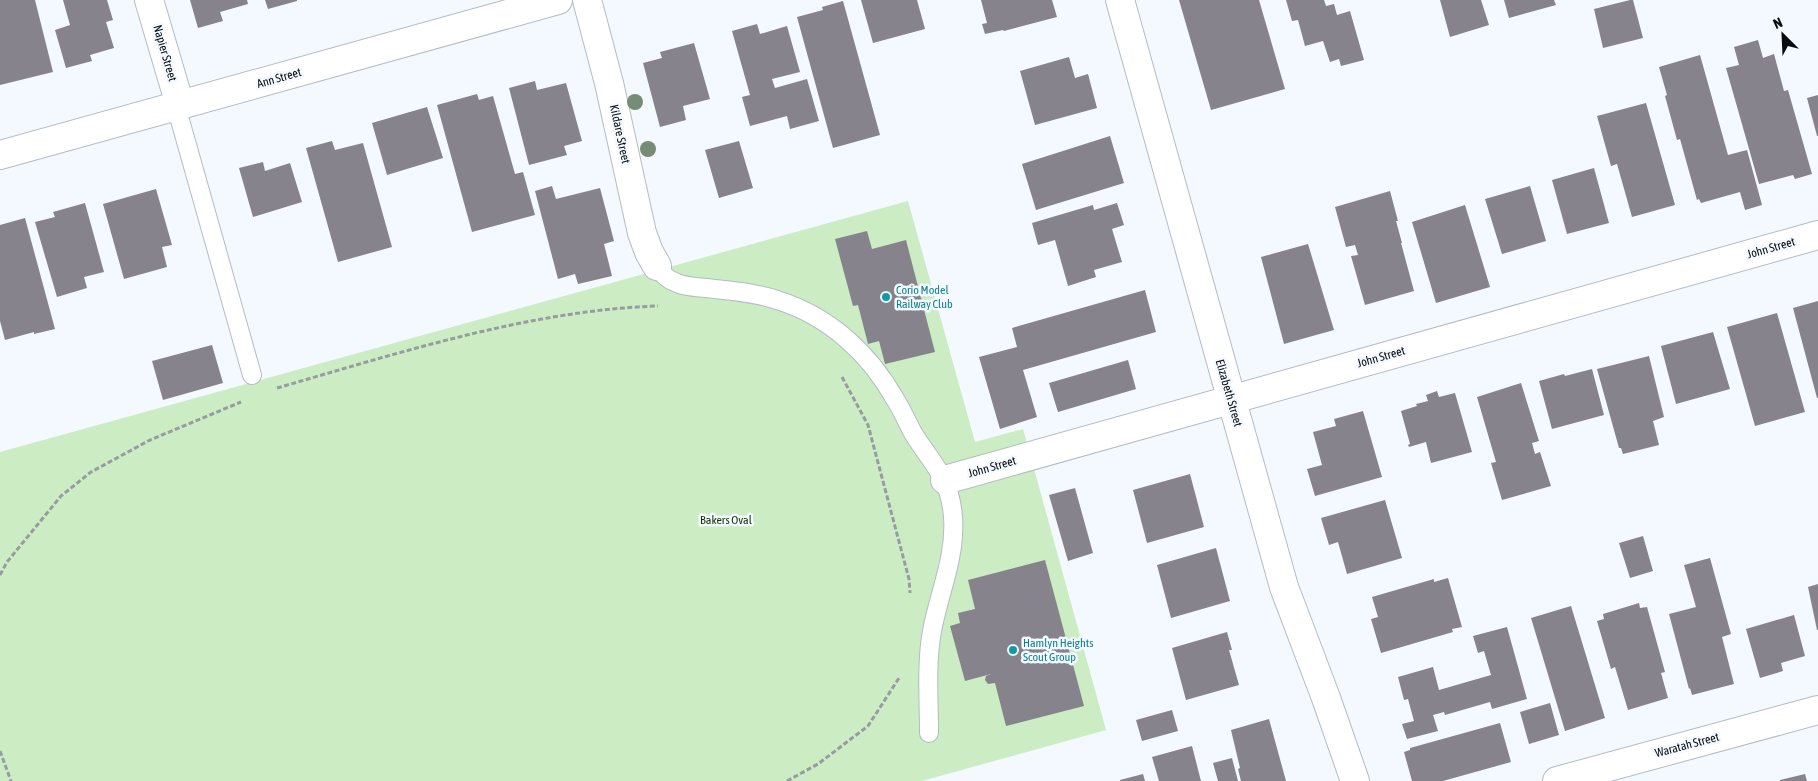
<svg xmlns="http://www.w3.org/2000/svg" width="1818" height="781" font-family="'Asap Condensed',sans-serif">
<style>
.green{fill:#ccecc4}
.building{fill:#86838d}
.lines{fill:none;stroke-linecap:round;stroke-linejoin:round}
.service-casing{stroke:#b3bcc4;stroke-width:20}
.minor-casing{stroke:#b3bcc4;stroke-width:30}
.tertiary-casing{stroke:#b3bcc4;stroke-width:30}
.path{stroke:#979ca0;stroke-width:3;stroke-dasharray:5 2.5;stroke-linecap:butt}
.service{stroke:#fff;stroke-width:18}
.minor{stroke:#fff;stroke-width:28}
.tertiary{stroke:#fff;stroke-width:28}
.tree{fill:#768c74}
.culture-dot{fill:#0f9aa8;stroke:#f3f9fe;stroke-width:2}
.labels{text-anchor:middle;stroke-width:5;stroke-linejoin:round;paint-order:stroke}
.street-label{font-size:12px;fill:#090c0f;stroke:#f3f9fe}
.culture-label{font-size:12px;fill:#0d838f;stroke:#f3f9fe;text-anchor:start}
.park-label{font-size:12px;fill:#0f3303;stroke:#f3f9fe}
</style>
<rect width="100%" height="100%" fill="#f3f9fe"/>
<path class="green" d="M908,201L975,442L1023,429L1106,730L922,781H0V452Z"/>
<g class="building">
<path d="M0,0H35L53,72L0,85Z"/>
<path d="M63,0H107L113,20L106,22L114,48L90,55L92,61L66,68L55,30L70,25Z"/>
<path d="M190,0H247L248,4L220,12L223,21L198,28Z"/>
<path d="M265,0H297V1L268,9Z"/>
<path d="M861,0H917L925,29L873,43Z"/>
<path d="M981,0H1052L1057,17L1004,31L1003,30L985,34L982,24L987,23Z"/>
<path d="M1179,0H1259L1285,89L1211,110Z"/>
<path d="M1286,0H1324L1326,6L1334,4L1337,15L1350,11L1364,60L1341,66L1339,59L1330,62L1323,41L1305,46L1298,20L1292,21Z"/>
<path d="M1440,0H1481L1489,25L1450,37Z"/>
<path d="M1504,0H1554L1556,5L1509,18Z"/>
<path d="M1630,0H1633L1643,38L1603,48L1594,9Z"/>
<path d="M843,1L880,135L833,148L797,17L823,10L822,7Z"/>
<path d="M757,24L760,34L787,26L800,72L772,79L775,88L807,79L819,121L790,129L787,116L750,126L742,97L750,95L732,31Z"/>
<path d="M1758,40L1763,58L1774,54L1784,91L1788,90L1812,174L1795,179L1793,175L1759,184L1726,68L1739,65L1734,47Z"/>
<path d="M694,43L710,99L683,106L686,120L660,127L643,63L662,58L660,52Z"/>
<path d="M1700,55L1728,155L1747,150L1762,205L1745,210L1740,192L1701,203L1699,199L1697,200L1680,139L1677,140L1665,96L1667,95L1659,67Z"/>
<path d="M1069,57L1075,78L1088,74L1097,108L1035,125L1020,71Z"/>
<path d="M535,81L537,90L566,83L582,141L564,146L567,155L529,165L509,88Z"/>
<path d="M477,94L479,100L493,96L515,174L523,172L535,215L472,232L437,105Z"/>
<path d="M1818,95V136H1817L1807,98Z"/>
<path d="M1646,103L1675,205L1632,217L1617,164L1611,166L1597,116Z"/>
<path d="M427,107L443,158L387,175L372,123Z"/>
<path d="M1110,136L1124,183L1036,210L1022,164Z"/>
<path d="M332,141L335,150L363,143L392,247L338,262L306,148Z"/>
<path d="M739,141L753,188L719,198L705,150Z"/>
<path d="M263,162L265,171L290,163L302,202L253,217L239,168Z"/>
<path d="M1594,168L1609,223L1567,234L1552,180Z"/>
<path d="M552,186L556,199L600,188L614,241L604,244L612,276L578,284L575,274L558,279L535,191Z"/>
<path d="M1530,186L1546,241L1502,254L1485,199Z"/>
<path d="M156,189L172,245L162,247L167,267L124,279L103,204Z"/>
<path d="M1390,191L1398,221H1396L1402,243H1401L1414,291L1365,305L1351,256L1358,255L1355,245L1346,247L1335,207Z"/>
<path d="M85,203L104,272L84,277L87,288L57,297L35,222L55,217L53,212Z"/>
<path d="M1117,203L1124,225L1112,229L1122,262L1094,270L1096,277L1068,286L1055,240L1038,245L1032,223L1093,205L1094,210Z"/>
<path d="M1465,205L1490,287L1436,303L1412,222Z"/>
<path d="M25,218L55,329L34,334V332L5,340L0,321V225Z"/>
<path d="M867,231L872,249L906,240L935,352L885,364L879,341L868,344L858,305L853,306L835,239Z"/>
<path d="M1308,244L1334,330L1284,344L1261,257Z"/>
<path d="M1145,290L1156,332L1023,370L1037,417L1000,429L979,357L1017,347L1012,328Z"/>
<path d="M1818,301V398H1817L1793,308Z"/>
<path d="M1777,313L1805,412L1755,426L1727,327Z"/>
<path d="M1713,332L1730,389L1676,404L1661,346Z"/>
<path d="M212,345L223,383L163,400L152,361Z"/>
<path d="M1649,356L1664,417L1653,421L1659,445L1623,454L1621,448H1619L1597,369Z"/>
<path d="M1128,360L1136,389L1058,412L1049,383Z"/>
<path d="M1592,369L1604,415L1552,429L1539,381L1564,374L1565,376Z"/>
<path d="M1521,383L1539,441L1532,443L1535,454L1540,452L1551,486L1502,500L1491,463L1496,462L1477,397Z"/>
<path d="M1437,391L1439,397L1455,393L1472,452L1431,463L1426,442L1409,447L1408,445L1410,444L1401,411L1417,406L1416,404L1428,401L1426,395Z"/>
<path d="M1363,411L1382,477L1315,496L1307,469L1322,465L1313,432L1336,426L1334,419Z"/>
<path d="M1190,474L1204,527L1147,543L1133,490Z"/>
<path d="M1075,488L1093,553L1068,561L1049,495Z"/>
<path d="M1385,500L1402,558L1347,574L1338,542L1329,545L1321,518Z"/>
<path d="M1643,536L1653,571L1630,578L1619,543Z"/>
<path d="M1216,548L1230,601L1171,618L1157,565Z"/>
<path d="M1710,558L1731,634L1722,637L1734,684L1692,695L1690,688L1689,689L1669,614L1696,607L1684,565Z"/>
<path d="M1045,560L1084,706L1006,726L995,683L988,684L985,680L986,676L991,674L965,681L950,626L960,623L958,613L975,609L968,580Z"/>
<path d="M1448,578L1462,627L1452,629L1453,632L1381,653L1371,619L1378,617L1372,597L1434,579V582Z"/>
<path d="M1818,584V630H1817L1808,587Z"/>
<path d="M1639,603L1640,608L1647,607L1665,672L1661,673L1668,698L1628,710L1615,667L1611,669L1597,621L1604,619L1603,614Z"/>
<path d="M1571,606L1605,718L1565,731L1531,618Z"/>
<path d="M1794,615L1805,656L1781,663L1783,671L1760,678L1746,629Z"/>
<path d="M1507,627L1527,699L1492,709L1490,702L1445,715L1444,712L1433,715L1438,731L1407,739L1402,724L1414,721L1408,699L1404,700L1398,677L1433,667L1439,690L1491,675L1484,651L1478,653L1473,636Z"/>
<path d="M1227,632L1232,650H1229L1239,685L1186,700L1172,648Z"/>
<path d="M1550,703L1559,735L1529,744L1520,712Z"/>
<path d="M1172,710L1178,731L1142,741L1136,720Z"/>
<path d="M1269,719L1286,781H1241L1238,769L1240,768L1231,730Z"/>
<path d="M1500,723L1511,762L1443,781H1412L1404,752L1410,750V748Z"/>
<path d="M1192,746L1201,781H1159L1152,757Z"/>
<path d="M1232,758L1238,781H1218L1213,763Z"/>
<path d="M1143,774L1145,781H1120V780Z"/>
<path d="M1805,774L1807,781H1780V780Z"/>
</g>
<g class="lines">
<g class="service-casing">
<g id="service">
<path d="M176,106L252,375"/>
<path d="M657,266C661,273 668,280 677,283C686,287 697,287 706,288C730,291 754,292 777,300C829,316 869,353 895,399C902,410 907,422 913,433C932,464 950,477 953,517C956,557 939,593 932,631C926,664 929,700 929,733"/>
</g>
</g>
<g class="minor-casing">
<g id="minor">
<path d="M149,0L180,105"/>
<path d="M587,0L609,83L642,233L649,252L657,266"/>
<path d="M0,155L558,0"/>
<path d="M945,480L1818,235"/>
<path d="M1557,781L1818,710"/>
</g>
</g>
<g class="tertiary-casing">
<path id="tertiary" d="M1120,0L1284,587L1326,698L1355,781"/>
</g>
<g class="path">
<path d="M842,377L868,425L909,579L910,593"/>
<path d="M277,388C399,353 531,310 658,306"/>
<path d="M0,575L7,562L61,496L91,472L150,440L241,402"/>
<path d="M0,751L11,781"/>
<path d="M787,781L818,764L868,726L899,678"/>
</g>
<use href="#service" class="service"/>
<use href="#minor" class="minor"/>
<use href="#tertiary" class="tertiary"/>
</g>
<g class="tree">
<circle cx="635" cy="102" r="8"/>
<circle cx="648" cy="149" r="8"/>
</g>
<g class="culture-dot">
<circle cx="886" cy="297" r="5"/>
<circle cx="1013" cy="650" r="5"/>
</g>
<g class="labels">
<g class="street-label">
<text transform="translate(165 53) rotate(74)" y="4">Napier Street</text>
<text transform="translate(279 78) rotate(-16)" y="4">Ann Street</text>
<text transform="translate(620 134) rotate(78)" y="4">Kildare Street</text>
<text transform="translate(1771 248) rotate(-16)" y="4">John Street</text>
<text transform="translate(1381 357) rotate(-16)" y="4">John Street</text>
<text transform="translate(1229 393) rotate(74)" y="4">Elizabeth Street</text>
<text transform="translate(992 467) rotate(-16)" y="4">John Street</text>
<text transform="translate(1687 745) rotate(-15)" y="4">Waratah Street</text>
</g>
<g class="culture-label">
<text x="896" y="294">Corio Model<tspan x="896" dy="14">Railway Club</tspan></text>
<text x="1023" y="647">Hamlyn Heights<tspan x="1023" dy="14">Scout Group</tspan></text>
</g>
<g class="park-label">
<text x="726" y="524">Bakers Oval</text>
</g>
</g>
<g transform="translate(1783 35) rotate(336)" stroke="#f3f9fe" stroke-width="4" paint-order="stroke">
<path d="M0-4L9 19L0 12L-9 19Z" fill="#090c0f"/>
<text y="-8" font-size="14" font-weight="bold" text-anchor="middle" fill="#090c0f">N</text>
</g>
</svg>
